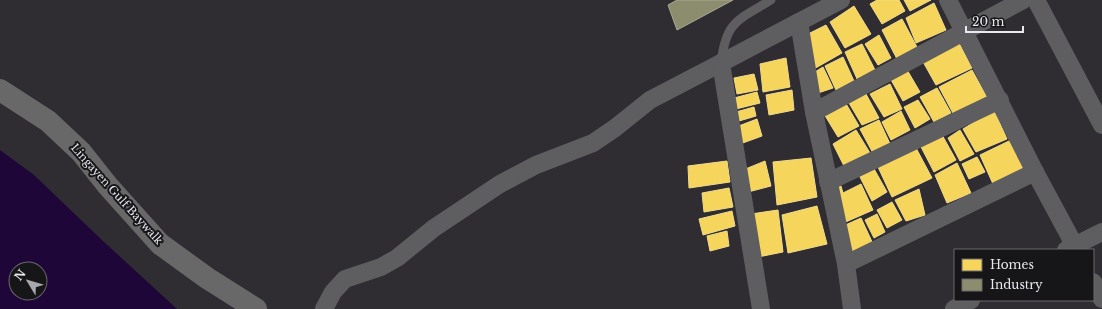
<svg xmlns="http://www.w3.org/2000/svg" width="1102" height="309" font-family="'Libre Baskerville',serif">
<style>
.water{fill:#1e0639;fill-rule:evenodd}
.homes{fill:#f6d55c;stroke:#f2db88}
.industry{fill:#8c8c6e;stroke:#a8a894}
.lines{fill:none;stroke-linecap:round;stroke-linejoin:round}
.lane{stroke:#5e5d5f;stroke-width:9}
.street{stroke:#5e5d5f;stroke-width:18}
.secondary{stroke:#686869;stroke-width:22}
.labels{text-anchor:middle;stroke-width:4;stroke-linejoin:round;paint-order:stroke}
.street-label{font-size:11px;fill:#e9e8ed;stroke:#161518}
</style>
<rect width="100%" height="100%" fill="#2f2d32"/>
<path class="water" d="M0,150L34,175L103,241L177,309H0ZM16,269H40V293H16Z"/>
<g class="homes">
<path d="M877,0H899L905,11L882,24L870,4Z"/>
<path d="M904,0H931L910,11Z"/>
<path d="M934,3L946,30L916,43L906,18Z"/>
<path d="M854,6L871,34L845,48L830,22Z"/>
<path d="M902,19L918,49L897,59L882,30Z"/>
<path d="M826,25L842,53L812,70L806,35Z"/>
<path d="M879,35L891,58L878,65L865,44Z"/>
<path d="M958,41L972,68L936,85L922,60Z"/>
<path d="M862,44L876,72L858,81L845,52Z"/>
<path d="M843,57L854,81L836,90L825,66Z"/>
<path d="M786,58L790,87L763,92L760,64Z"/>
<path d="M823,67L833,88L815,94L810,75Z"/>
<path d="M906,68L920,92L903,101L890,78Z"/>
<path d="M972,70L988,99L954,115L939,87Z"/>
<path d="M754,74L758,90L737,94L734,78Z"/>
<path d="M890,84L902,109L884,117L870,94Z"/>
<path d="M937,88L951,113L934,122L920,97Z"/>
<path d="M792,90L794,110L769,115L766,95Z"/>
<path d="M757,92L760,103L736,109L734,98Z"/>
<path d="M866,94L879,118L862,125L849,103Z"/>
<path d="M918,100L930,119L915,128L904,107Z"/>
<path d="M845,102L859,126L838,137L824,114Z"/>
<path d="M754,107L756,116L739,121L736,112Z"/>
<path d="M994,110L1007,139L976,152L963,129Z"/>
<path d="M901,111L910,130L891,140L882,122Z"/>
<path d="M757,119L762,136L740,144L736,127Z"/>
<path d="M879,120L891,146L874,155L860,129Z"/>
<path d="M856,130L870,153L844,166L833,144Z"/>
<path d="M960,130L974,154L960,161L948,138Z"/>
<path d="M941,133L956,160L934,172L920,145Z"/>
<path d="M1011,140L1023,168L993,184L980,155Z"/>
<path d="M915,146L932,178L892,197L878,167Z"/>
<path d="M977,157L985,172L969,179L962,164Z"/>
<path d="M811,158L817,197L777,205L773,162Z"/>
<path d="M727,161L730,182L689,188L688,166Z"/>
<path d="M765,161L771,186L748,192L743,170Z"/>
<path d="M957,163L971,193L947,203L935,175Z"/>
<path d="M873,167L887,192L872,201L859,175Z"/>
<path d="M861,184L873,210L841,224L832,190L841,186L843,193Z"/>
<path d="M729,188L733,207L704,212L702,193Z"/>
<path d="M919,189L925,215L906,221L895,200Z"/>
<path d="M892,202L902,220L887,228L877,210Z"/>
<path d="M817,206L827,244L788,253L782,215Z"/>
<path d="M778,210L783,252L758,257L751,214Z"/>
<path d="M732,211L735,226L703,235L699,219Z"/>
<path d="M877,214L885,232L874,238L865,220Z"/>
<path d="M861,218L874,246L848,259L841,227Z"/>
<path d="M727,231L729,246L710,251L707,236Z"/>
</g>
<path class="industry" d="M677,0H733L677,30L668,5Z"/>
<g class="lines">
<path class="lane" d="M721,63C726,21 738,20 771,0"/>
<g class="street">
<path d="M841,0L799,22L814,112L846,264L852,309"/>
<path d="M948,0L1035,172L1077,250"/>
<path d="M1036,0L1102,125"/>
<path d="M814,112L1023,0"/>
<path d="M828,182L1000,100"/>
<path d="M1066,250L1102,232"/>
<path d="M846,264L1035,172"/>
<path d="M1093,282L1102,299"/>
<path d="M324,309L333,292L345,279L381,267L397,258L434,228L500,184L536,165L593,143L615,128L650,100L721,63"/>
<path d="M761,309L721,63L799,22"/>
<path d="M954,309L971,300"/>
</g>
<path class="secondary" d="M0,90L48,121L81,152L108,186L160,244L207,278L256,309"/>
</g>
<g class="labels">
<g class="street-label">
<text transform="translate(117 194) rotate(48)" y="4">Lingayen Gulf Baywalk</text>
</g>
</g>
<rect x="954" y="249" width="140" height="52" fill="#161518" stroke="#6a696d"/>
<rect x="962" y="259" width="20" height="12" fill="#f6d55c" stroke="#6a696d"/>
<text x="990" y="269" font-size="12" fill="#e9e8ed">Homes</text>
<rect x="962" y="279" width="20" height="12" fill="#8c8c6e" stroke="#6a696d"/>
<text x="990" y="289" font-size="12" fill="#e9e8ed">Industry</text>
<g transform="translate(28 281) rotate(308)"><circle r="19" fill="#161518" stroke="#6a696d"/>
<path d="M0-3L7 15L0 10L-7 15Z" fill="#a8a7ac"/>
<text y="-6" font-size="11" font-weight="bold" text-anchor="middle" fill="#e9e8ed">N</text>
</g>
<path d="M966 26v6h57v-6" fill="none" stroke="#e9e8ed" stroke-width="2"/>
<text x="972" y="26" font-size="12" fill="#e9e8ed" stroke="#161518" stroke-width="3" paint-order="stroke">20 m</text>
</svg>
